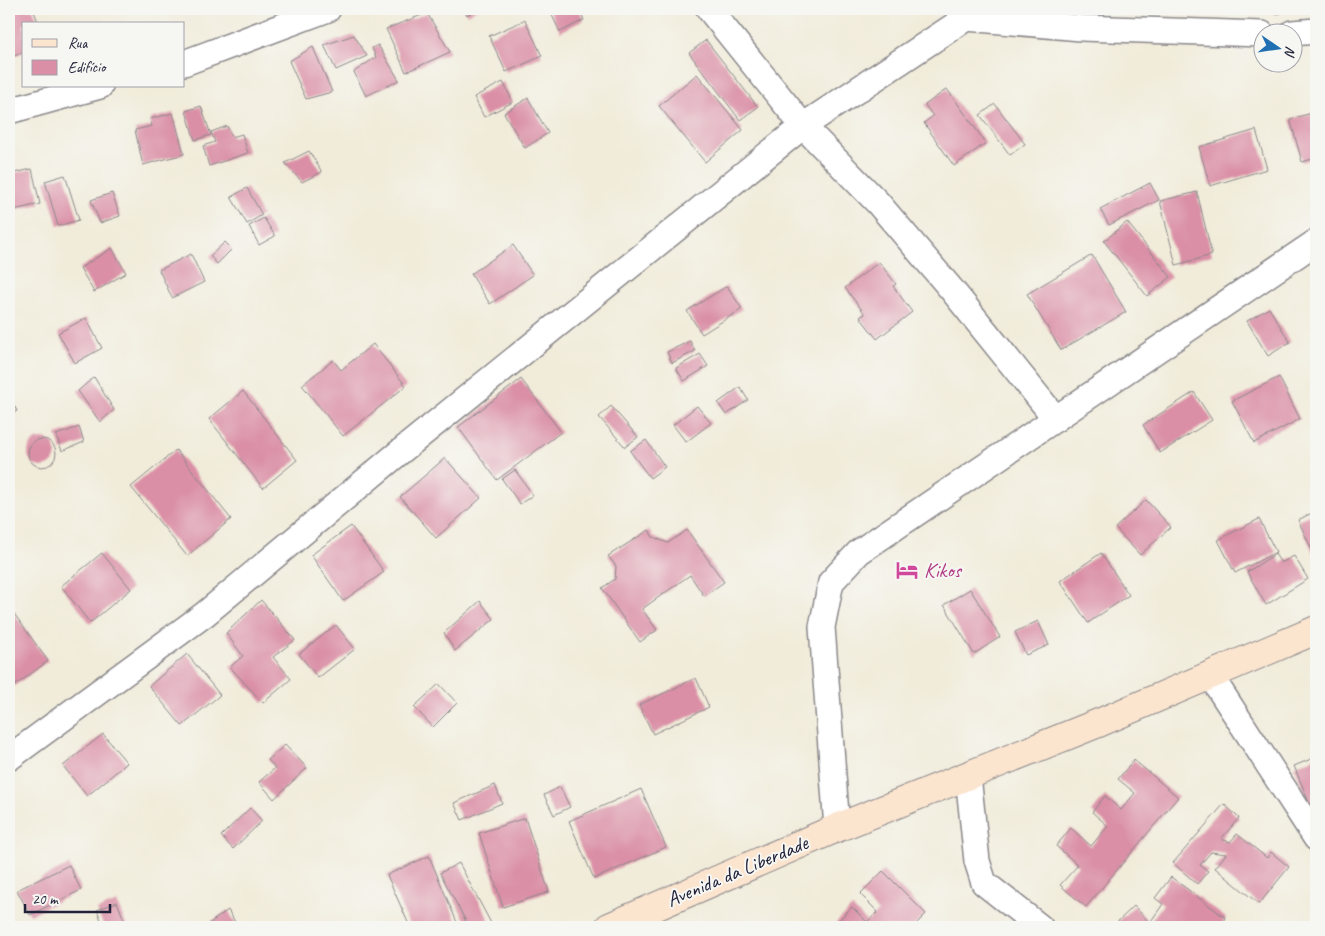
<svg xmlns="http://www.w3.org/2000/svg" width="1325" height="936" font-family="Caveat,sans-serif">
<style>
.building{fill:#da8fa6}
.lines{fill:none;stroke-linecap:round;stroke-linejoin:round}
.street-casing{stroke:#8a878a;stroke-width:28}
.secondary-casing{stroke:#8a878a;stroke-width:30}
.street{stroke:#fff;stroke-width:25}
.secondary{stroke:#fce5cf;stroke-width:28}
.labels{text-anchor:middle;stroke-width:4;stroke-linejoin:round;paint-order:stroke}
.hotel-label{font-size:21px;fill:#b23c85;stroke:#f6f6f2;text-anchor:start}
.street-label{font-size:21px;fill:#22223b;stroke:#f6f6f2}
</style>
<rect width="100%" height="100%" fill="#f6f6f2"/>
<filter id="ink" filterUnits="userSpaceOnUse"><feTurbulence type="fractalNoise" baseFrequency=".02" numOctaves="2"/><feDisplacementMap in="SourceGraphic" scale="10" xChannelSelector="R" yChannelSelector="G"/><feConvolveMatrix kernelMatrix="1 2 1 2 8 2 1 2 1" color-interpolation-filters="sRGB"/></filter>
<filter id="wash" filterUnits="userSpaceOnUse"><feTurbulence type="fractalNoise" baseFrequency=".0096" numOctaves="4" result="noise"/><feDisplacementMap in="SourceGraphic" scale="20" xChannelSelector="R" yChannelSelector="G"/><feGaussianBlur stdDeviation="1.12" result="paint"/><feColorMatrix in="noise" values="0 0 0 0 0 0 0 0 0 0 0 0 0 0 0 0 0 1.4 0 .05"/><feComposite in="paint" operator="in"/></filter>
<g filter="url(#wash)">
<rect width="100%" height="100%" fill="#f1ecda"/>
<g id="blocks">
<g class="building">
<path d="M14,9H33L39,24H24V52L9,58V11Z"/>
<path d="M464,9H477L467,15Z"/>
<path d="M549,9H579L584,20L560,32Z"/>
<path d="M827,9H847L830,15Z"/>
<path d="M1275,9H1295V10L1275,14Z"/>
<path d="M427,13L450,52L406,72L386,29Z"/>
<path d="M525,20L542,56L506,72L489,36Z"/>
<path d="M354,35L367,56L336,70L324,45Z"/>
<path d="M706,40L758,107L740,120L689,53Z"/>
<path d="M378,45L399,80L366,96L354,72L376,57L372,48Z"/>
<path d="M313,47L332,92L306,99L289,61Z"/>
<path d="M697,74L743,130L705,162L659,106Z"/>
<path d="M503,82L513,102L484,117L474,97Z"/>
<path d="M947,89L986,143L954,166L924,123L933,116L925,105Z"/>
<path d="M528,98L548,133L525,148L504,113Z"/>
<path d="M995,104L1025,144L1010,155L980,115Z"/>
<path d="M201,106L211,135L195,140L186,111Z"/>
<path d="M1316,112V158L1302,162L1290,119Z"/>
<path d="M173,113L184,154L143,165L135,130L152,126L150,119Z"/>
<path d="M227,126L232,137L242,134L248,153L209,166L203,146L215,142L211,132Z"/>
<path d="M1256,130L1267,169L1210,186L1199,147Z"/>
<path d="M309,151L322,172L302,182L285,163Z"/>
<path d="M32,169L40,204L9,211V182L15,180L14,173Z"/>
<path d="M65,175L79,220L58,226L45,181Z"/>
<path d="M1150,183L1159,200L1109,225L1100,209Z"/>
<path d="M247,188L262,215L247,224L231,197Z"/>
<path d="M1197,192L1212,255L1176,265L1160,201Z"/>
<path d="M112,193L120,216L100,223L91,200Z"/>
<path d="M264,218L275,236L259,245L249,226Z"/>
<path d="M1127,222L1171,277L1147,296L1104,241Z"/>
<path d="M225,242L232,249L217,264L210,256Z"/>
<path d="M513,245L533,275L490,304L471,274Z"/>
<path d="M112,248L126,273L94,292L80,268Z"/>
<path d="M191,254L204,282L172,298L159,270Z"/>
<path d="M1092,255L1126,312L1061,350L1027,294Z"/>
<path d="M879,262L896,284L893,286L912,312L877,339L860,317L865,314L845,288Z"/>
<path d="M727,286L742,309L702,334L687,311Z"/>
<path d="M1269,308L1290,342L1268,356L1247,321Z"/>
<path d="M86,318L102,348L75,363L58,333Z"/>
<path d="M690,341L695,351L672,363L667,352Z"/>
<path d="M373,344L406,386L343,436L302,385L333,360L341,370Z"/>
<path d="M700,354L708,366L684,381L676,368Z"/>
<path d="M94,377L114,410L100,422L78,391Z"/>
<path d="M1279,377L1300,419L1254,443L1232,401Z"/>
<path d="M521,379L561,432L497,480L458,427Z"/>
<path d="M740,387L748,400L726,415L718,403Z"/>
<path d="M243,391L297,460L263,488L209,419Z"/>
<path d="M1194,392L1212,420L1160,453L1143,425Z"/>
<path d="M9,396L17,411L9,415Z"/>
<path d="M611,406L638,437L625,447L599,417Z"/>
<path d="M697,406L711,423L686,442L673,425Z"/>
<path d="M79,427L84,442L62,451L56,435Z"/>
<circle cx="42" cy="453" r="14"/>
<path d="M646,440L665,467L650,478L630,451Z"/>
<path d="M176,450L231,519L187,556L131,487Z"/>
<path d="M445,458L481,498L436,538L400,497Z"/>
<path d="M515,470L533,495L520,504L502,479Z"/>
<path d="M1146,500L1171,527L1140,555L1115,528Z"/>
<path d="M1316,511V551L1313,552L1298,520Z"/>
<path d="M1259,519L1276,552L1235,573L1218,540Z"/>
<path d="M351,526L384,572L343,601L311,555Z"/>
<path d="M649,530L653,537L668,543L687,530L724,582L704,596L690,575L642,609L657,630L640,642L602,588L615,579L616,566L608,556Z"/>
<path d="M102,553L131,589L90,623L61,586Z"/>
<path d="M1101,553L1129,595L1088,623L1060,581Z"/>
<path d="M1275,554L1281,563L1294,556L1308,579L1266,605L1247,572Z"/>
<path d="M970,589L1000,637L974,654L944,605Z"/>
<path d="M261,600L295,640L273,657L291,679L263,703L230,667L243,656L226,633Z"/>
<path d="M480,601L494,619L455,651L444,633Z"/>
<path d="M10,608L48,661L9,690V609Z"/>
<path d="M1038,621L1049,645L1026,655L1015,632Z"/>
<path d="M336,625L355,649L318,678L299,654Z"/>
<path d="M187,654L220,695L182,726L149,686Z"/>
<path d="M696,678L709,707L653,734L639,705Z"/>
<path d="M439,684L457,703L433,727L414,707Z"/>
<path d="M103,734L127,763L87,796L63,766Z"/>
<path d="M285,745L307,768L274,799L259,782L275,768L268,760Z"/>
<path d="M1316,757V819L1294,766Z"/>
<path d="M1134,760L1178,797L1086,907L1060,885L1078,865L1056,846L1071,828L1091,846L1108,826L1092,812L1105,796L1121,810L1135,793L1118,779Z"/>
<path d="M495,785L502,803L462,820L454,803Z"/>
<path d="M560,787L570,807L554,815L544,795Z"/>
<path d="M641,789L666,847L594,879L569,821Z"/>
<path d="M1224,804L1239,818L1221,839L1230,842L1237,834L1267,858L1271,852L1289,867L1259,904L1215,868L1226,854L1211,852L1200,865L1208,871L1197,884L1173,863Z"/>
<path d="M250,808L262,821L233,849L221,836Z"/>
<path d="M525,818L549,892L503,907L479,833Z"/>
<path d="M429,856L459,927H410L387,875Z"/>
<path d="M459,863L493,927H469L440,873Z"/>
<path d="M69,865L81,890L30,915L17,890Z"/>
<path d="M883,871L926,914L913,927H840L836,923L852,907L867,922L878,912L860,894Z"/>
<path d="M1171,877L1226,918L1220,927H1158L1151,921L1163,904L1155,898Z"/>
<path d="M117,902L127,927H104L97,910Z"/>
<path d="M1134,906L1153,926L1112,927Z"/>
<path d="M228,910L238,927H204Z"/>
</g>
</g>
</g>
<g filter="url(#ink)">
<use href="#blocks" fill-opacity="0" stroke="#8a878a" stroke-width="1"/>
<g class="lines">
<g class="street-casing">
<g id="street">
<path d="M709,9L803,126L878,203L952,290L1056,419"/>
<path d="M966,18L1081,28L1262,34"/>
<path d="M1292,33L1316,31"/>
<path d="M184,63L328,9"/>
<path d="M9,111L100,86"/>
<path d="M1210,675L1316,838"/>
<path d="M9,758L205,614L395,456L803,126L966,18L977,9"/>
<path d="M968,776L977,861L984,883L1040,927"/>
<path d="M837,828L822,627L831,582L859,552L1316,242"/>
</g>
</g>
<g class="secondary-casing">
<path id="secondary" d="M609,927L837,828L1101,722L1316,630"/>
</g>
<use href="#street" class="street"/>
<use href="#secondary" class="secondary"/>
</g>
</g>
<defs>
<g id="hotel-bare" transform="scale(1.725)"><path d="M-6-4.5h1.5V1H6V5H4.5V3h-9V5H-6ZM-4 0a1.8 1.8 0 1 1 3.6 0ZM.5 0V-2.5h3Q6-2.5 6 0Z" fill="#d1479c" stroke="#f6f6f2" stroke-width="2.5" paint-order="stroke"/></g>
</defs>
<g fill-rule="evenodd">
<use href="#hotel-bare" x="907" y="570"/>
</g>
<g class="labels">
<g class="hotel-label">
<text x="924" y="577">Kikos</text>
</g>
<g class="street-label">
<text transform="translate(737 871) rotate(-23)" y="7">Avenida da Liberdade</text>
</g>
</g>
<rect width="1325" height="936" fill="none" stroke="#f6f6f2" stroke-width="30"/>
<rect x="22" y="22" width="162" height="65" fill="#f6f6f2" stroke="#a1a1a9"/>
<rect x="32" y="39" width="25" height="8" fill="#fce5cf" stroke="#a1a1a9"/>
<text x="68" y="48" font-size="15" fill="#22223b">Rua</text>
<rect x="32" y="60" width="25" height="15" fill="#da8fa6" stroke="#a1a1a9"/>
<text x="68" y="72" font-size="15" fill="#22223b">Edifício</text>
<g transform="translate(1278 48) rotate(103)"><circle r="24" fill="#f6f6f2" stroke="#a1a1a9"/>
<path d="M0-4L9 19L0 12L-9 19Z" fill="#1f6fb2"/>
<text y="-8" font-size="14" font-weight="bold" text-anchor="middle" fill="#22223b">N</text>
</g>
<path d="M25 904v8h85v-8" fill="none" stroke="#22223b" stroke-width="2.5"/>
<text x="32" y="904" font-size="15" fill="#22223b" stroke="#f6f6f2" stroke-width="4" paint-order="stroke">20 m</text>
</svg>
